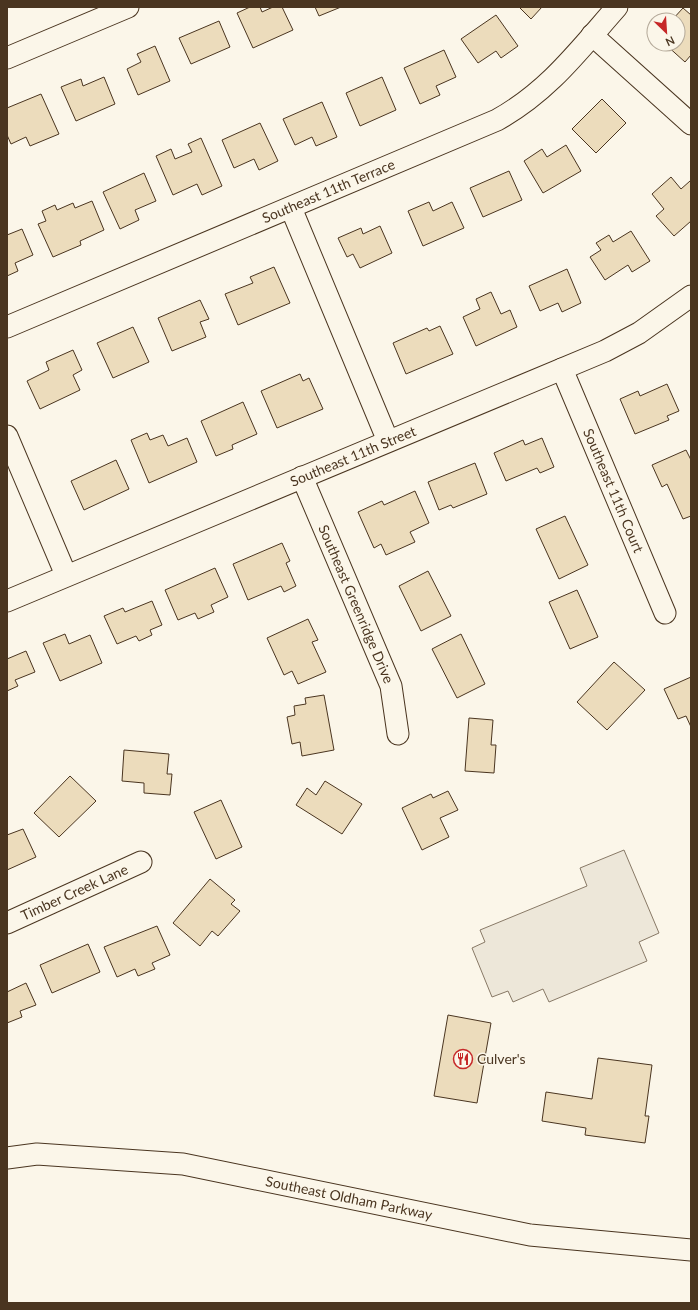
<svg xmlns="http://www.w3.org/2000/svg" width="698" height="1310" font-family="Lato,sans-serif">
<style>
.parking{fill:#ede7d9;stroke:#887966}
.building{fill:#ecdcbc;stroke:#4a3520}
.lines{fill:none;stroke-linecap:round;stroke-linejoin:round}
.minor-casing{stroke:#4a3520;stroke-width:23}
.minor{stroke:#fbf6e9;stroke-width:21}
.labels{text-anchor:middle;stroke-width:3;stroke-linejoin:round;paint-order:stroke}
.street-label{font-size:14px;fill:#4a3520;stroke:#fbf6e9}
.poi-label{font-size:14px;fill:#4a3520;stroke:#fbf6e9;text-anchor:start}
</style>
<rect width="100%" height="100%" fill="#fbf6e9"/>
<path class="parking" d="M624,850L659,933L639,942L647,961L549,1002L543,989L513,1002L508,991L492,997L472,948L485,942L480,930L587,886L580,868Z"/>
<g class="building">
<path d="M250,7H260L262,12L273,7H282L293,30L253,48L237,13Z"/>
<path d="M315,7H341L319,16Z"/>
<path d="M519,7H542L531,19Z"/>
<path d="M683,8L691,15V55L685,62L665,44H678V20H672Z"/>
<path d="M496,15L518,46L501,58L496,51L478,63L461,39Z"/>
<path d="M219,21L230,47L191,64L179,38Z"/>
<path d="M155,46L170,81L138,95L127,69L141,62L137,54Z"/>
<path d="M444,50L456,77L436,86L440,95L420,104L404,68Z"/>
<path d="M104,77L115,104L76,121L61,87L81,79L83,86Z"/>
<path d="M382,77L396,110L360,126L346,93Z"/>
<path d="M41,94L59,134L30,146L26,137L11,144L7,135V108Z"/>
<path d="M602,99L626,123L596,153L572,129Z"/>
<path d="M322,102L337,137L316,146L312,137L295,145L283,119Z"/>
<path d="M260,123L278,161L259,170L254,159L234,168L222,140Z"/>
<path d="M201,138L222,186L202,195L197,184L173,195L156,156L171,149L175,159L192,152L188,144Z"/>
<path d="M566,145L581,171L543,193L524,161L542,149L547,157Z"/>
<path d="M509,171L522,200L483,217L470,188Z"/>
<path d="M144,173L156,201L135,210L139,220L120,229L103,192Z"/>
<path d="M671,177L681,189L690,181L691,183V221L674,236L656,216L664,209L652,194Z"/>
<path d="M92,201L104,230L80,241L81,245L53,257L38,224L46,221L42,211L55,205L57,210L73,203L75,208Z"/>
<path d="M429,202L433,211L452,202L464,228L423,246L408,211Z"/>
<path d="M380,226L392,253L360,268L353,254L347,257L338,238L361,228L363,234Z"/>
<path d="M22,229L33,255L15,263L18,271L7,276V235Z"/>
<path d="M631,231L650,261L632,272L628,265L605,280L590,257L601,250L596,243L609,235L613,242Z"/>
<path d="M274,267L290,303L238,325L225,294L253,283L250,277Z"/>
<path d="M567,269L581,303L562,312L558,303L540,311L529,286Z"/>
<path d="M491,292L501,314L510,310L517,327L476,346L463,317L480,309L476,299Z"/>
<path d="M200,300L209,319L200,322L206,337L172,351L158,318Z"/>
<path d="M440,326L453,354L406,374L393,343L427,328L429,331Z"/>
<path d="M133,327L149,362L113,378L97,343Z"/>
<path d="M73,350L82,370L73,375L80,390L40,409L27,381L49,370L46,362Z"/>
<path d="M300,374L303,381L309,378L323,409L277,428L261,391Z"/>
<path d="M667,384L679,411L667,416L669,420L635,434L620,399L638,391L640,396Z"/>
<path d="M243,402L257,434L232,445L233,449L216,456L201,421Z"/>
<path d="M147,433L150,440L163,435L168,446L187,438L197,462L149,483L131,440Z"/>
<path d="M542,438L554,467L540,473L537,468L506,481L494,453L523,440L525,445Z"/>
<path d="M686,450L691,460V516L683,519L667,484L662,487L652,465Z"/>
<path d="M116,460L129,489L84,510L71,481Z"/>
<path d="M475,463L487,494L453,508L451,505L439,510L428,482Z"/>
<path d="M415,491L429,523L410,532L415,542L386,555L381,544L374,548L358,512L382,501L384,505Z"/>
<path d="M565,516L588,565L559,579L536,529Z"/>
<path d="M282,543L290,561L286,563L296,586L284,592L281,586L248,600L233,564Z"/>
<path d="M215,568L228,597L211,605L214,612L198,619L195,613L178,620L165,590Z"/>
<path d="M428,571L451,616L421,631L399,586Z"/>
<path d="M577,590L598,637L570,649L549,602Z"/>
<path d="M152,601L162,625L150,630L152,635L139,641L136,636L117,644L104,616L123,608L125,612Z"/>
<path d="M308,619L318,640L312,642L326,672L298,684L292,671L284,675L267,638Z"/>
<path d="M65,634L69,644L90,635L102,663L60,681L43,643Z"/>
<path d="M461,634L485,684L457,698L432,649Z"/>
<path d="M26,651L35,672L15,680L18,686L7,691V659Z"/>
<path d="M614,662L645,690L607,730L577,702Z"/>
<path d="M691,677V727L686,716L678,719L664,689Z"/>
<path d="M324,695L334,750L302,756L300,742L292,744L287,717L295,715L294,706L306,704L305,698Z"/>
<path d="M469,718L493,720L491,745H496L494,773L465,771Z"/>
<path d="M124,750L169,754L167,774H172L170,795L144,793V783L122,781Z"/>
<path d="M70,776L96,801L59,837L34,813Z"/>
<path d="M325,781L362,804L342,834L296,805L307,788L316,795Z"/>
<path d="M448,791L458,810L440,818L449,837L422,850L402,808L431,794L433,798Z"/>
<path d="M221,800L242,847L216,859L194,812Z"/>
<path d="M23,829L36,857L7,870V835Z"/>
<path d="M210,879L235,900L231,904L240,911L218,936L212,931L200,946L173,923Z"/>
<path d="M157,926L170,955L152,963L155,969L138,976L135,969L117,977L104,947Z"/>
<path d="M88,944L100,972L52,993L40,965Z"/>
<path d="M26,983L36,1005L20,1011L22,1017L7,1023V992Z"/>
<path d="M448,1015L491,1023L477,1103L434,1096Z"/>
<path d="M598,1058L652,1065L645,1116H649L645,1143L585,1135L586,1128L542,1121L546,1092L592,1099Z"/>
</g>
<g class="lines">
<g class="minor-casing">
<g id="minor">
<path d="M592,35L691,124"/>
<path d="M7,58L128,7"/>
<path d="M291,208L388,441"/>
<path id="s1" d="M7,327L497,120C549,91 579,50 617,7"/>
<path id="s2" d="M562,369L665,613"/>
<path d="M7,436L66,575"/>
<path id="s3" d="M302,477L391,686L398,734"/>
<path id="s4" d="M7,601L605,351L639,333L691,296"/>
<path id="s5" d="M7,923L141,862"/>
<path id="s6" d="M7,1158L37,1154L183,1164L530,1235L691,1250"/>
</g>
</g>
<use href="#minor" class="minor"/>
</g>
<defs>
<g id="restaurant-ring" transform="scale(1)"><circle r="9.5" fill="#fbf6e9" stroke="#c62828" stroke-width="1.5"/><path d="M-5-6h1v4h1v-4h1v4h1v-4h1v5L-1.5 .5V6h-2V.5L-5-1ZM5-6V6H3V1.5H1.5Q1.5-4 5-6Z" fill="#c62828"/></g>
</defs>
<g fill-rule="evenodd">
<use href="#restaurant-ring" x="463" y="1059"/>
</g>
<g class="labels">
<g class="street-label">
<text dy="5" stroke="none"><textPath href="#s1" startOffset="349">Southeast 11th Terrace</textPath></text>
<text dy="5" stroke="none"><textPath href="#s4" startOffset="375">Southeast 11th Street</textPath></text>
<text dy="5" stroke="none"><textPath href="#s2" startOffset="132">Southeast 11th Court</textPath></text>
<text dy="5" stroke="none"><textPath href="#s3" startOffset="138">Southeast Greenridge Drive</textPath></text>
<text dy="5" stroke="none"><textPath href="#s5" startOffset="74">Timber Creek Lane</textPath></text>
<text dy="5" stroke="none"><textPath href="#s6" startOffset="346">Southeast Oldham Parkway</textPath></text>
</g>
<g class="poi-label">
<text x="477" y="1064">Culver's</text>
</g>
</g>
<rect width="698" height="1310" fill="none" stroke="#4a3520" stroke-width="16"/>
<g transform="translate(666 32) rotate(155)"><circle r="19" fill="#fbf6e9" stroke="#b4a999"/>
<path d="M0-3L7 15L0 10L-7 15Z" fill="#c62828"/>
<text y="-6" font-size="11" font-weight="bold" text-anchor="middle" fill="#4a3520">N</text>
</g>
</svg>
